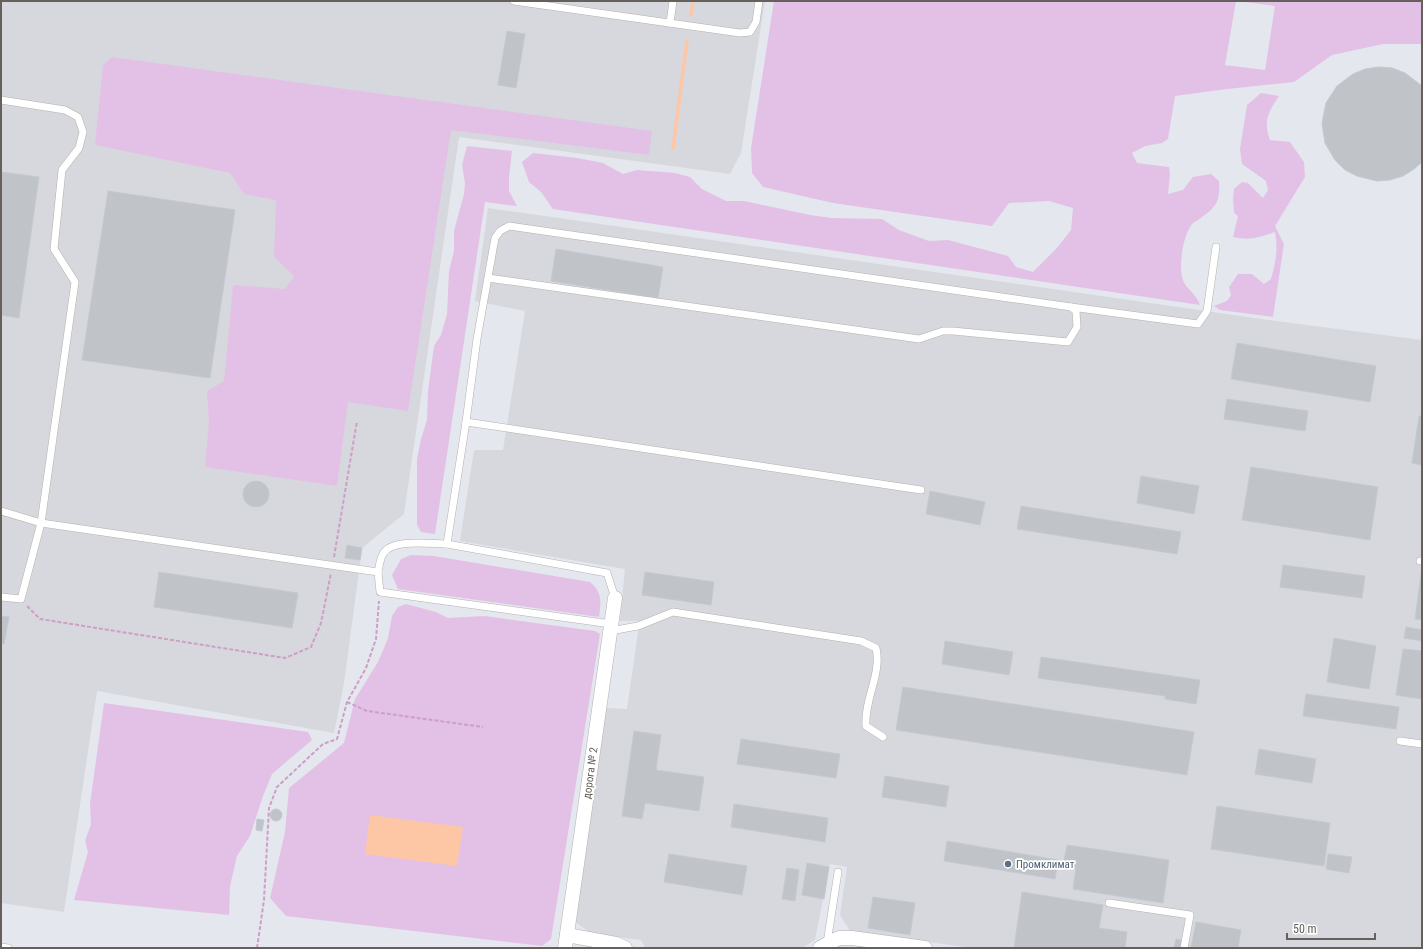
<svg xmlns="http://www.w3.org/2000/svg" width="1423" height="949" font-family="'Roboto Condensed',sans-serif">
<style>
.industrial{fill:#d7d8dd}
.green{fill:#e3c1e6}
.water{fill:#fdc6a5}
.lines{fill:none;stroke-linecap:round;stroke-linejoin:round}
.stream{stroke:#fdc6a5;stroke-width:3.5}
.building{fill:#c0c4c9;stroke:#c3c9d3}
.lane-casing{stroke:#b4b1ad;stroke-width:8}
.street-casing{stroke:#b4b1ad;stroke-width:15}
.path{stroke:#ce9fc5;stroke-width:2;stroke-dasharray:4 2;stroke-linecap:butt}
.lane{stroke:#fff;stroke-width:7}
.street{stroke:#fff;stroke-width:14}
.service-dot{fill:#5c6f8a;stroke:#fff;stroke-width:1.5}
.labels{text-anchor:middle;stroke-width:3.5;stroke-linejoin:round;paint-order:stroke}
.street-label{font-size:11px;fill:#65605c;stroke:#fff}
.service-label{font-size:11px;fill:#4e5e75;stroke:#fff;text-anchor:start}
</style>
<rect width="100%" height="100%" fill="#e4e7ee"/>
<g class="industrial">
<path d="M1,1H765L741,153L730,174L459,137L404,514L362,548L344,683L334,733L97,691L64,912L1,903Z"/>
<path d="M488,208L1276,321L1422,340V948H972L850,931L840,915L847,867L830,864L815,940L802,948H645L641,940L592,934L574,921L606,708L627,709L638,632V621H620L625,569L460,541L474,450H503L525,311L475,301Z"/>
</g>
<g class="green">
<path d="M774,1H1236L1225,65L1265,70L1275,6L1237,1H1422V44H1383L1332,55L1294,82L1227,89L1175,96L1168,139L1162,143L1145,146L1132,153L1137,163L1169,167L1170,174L1168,194L1183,190L1193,177L1211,174L1219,181C1220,199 1218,206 1202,217C1199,220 1195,221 1192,224C1183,235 1178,267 1183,280C1185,288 1196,293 1200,305L553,209L541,192L529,182L522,162L533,153L577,158L603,163L623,174L637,170L675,173L690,177L702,189L726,201H744L810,215L832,218L882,219L899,230L929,241L948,240L1008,256L1016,267L1033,272L1056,249L1071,230L1073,208L1049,201L1009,203L992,226L833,203L763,187L752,173L751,148Z"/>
<path d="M112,57L652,131L649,155L451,130L408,411L348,402L337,486L205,467L209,421L207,391L224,381L233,285L285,289L294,276L274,257L276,200L244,194L230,173L95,145L103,65Z"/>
<path d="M1261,93L1279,96C1268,113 1263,120 1270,140L1290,142L1304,162L1305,177L1275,226L1284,244L1273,317L1220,310L1214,306L1227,301L1231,295L1229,287L1238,274H1252L1264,284L1271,279C1276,261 1278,251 1275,232C1260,237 1249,241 1233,237L1238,216L1234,213L1233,199L1234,189L1242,182L1248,183L1263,198L1268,190L1266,181L1242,164L1240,149L1247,105Z"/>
<path d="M467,146L512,151L509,177V191L517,206L485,202L435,534L421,532L417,525V459L421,439L427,420L428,391L434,346L441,335L447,314L449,271L454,251V231L464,194L465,183L462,165Z"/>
<path d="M411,555L434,556L590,582C603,593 601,602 599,617L398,589L392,575L401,559Z"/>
<path d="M406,604L436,612L448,618L484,616L595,631L600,634L551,939L542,946L286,916L270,898L285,832L289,788L344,743L355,699L378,662L388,638L392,616L398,607Z"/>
<path d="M104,703L308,732L312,740L272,774L263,796L250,836L237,856L230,886L229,915L74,900L88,852L85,841L91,824L90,804Z"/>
</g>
<path class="water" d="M370,815L463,827L457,866L365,854Z"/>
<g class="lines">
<g class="stream">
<path d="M691,15L693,1"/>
<path d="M673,148L687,41"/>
</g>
</g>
<g class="building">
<path d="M507,31L525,34L516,88L498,85Z"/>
<path d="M1379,67L1392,68L1405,73L1422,86V162L1414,169L1403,176L1390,180L1377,181L1357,176L1345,170L1335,160L1325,143L1322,123L1326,103L1337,86L1353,74L1365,69Z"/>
<path d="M1,172L39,177L19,318L1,315Z"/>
<path d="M108,191L235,210L210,378L82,360Z"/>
<path d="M556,249L663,267L658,298L551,281Z"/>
<path d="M1237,343L1376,366L1370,402L1231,379Z"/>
<path d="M1227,399L1308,411L1305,431L1224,419Z"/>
<path d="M1419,416H1422V465L1412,463Z"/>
<path d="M1251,467L1378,487L1370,540L1242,520Z"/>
<path d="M1141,476L1199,486L1194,514L1137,503Z"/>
<circle cx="256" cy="494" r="13"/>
<path d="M930,491L985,502L980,525L926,514Z"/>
<path d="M1021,506L1181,532L1177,554L1017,529Z"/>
<path d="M347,545L362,548L360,560L345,558Z"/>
<path d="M1283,565L1365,576L1362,598L1280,587Z"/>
<path d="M159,572L298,593L292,628L154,607Z"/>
<path d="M645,572L714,582L711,605L642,595Z"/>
<path d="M1421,574H1422V620L1415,619Z"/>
<path d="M1,616L9,617L4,644L1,643Z"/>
<path d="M1406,627L1422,630V641L1404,638Z"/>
<path d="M1334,638L1376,646L1369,689L1327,682Z"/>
<path d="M945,641L1013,652L1009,675L942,664Z"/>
<path d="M1403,649L1422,651V699L1396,695Z"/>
<path d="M1041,657L1200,680L1196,704L1165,699V696L1038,678Z"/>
<path d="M903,687L1194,732L1187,775L896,730Z"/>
<path d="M1306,694L1399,707L1396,729L1303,716Z"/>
<path d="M634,731L661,735L656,770L704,777L699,811L645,803L642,819L622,816Z"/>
<path d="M741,739L840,754L836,778L737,764Z"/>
<path d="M1259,749L1316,759L1312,783L1255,774Z"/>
<path d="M885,776L949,786L946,807L882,797Z"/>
<path d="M734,804L828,818L825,842L731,827Z"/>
<path d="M1217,806L1330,823L1324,866L1211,849Z"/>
<circle cx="276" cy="815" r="6"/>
<path d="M257,819L264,820L262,831L256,830Z"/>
<path d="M947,841L1058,860L1055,879L944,861Z"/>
<path d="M1067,845L1169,860L1163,903L1073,889L1076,868L1063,866Z"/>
<path d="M669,854L747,866L742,895L664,882Z"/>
<path d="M1328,854L1352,857L1349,873L1326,869Z"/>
<path d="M807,863L829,867L824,899L802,895Z"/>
<path d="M787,868L799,870L795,901L782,899Z"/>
<path d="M1022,892L1103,905L1099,928L1127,932L1125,948H1014Z"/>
<path d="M873,897L915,903L910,935L868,928Z"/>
<path d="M1196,922L1241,930L1238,948H1191Z"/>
<path d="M1176,939L1181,940L1180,948H1174Z"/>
</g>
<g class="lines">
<g class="lane-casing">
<g id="lane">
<path d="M514,1L740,33L750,32L756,22L759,1"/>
<path d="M670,23L673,1"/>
<path d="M1,100L65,110L78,117L83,132L79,148L62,170L54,249L75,282L41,523L21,599L1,597"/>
<path d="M488,278L919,339L943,331H953L1068,342L1077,327L1076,311L1071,307L509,226L500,231L495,238L477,339L466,422L447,544L607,573L615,598"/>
<path d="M1071,307L1198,324L1207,311L1216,247"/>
<path d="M466,422L921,490"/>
<path d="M1,511L41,523L378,572C379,567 380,559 383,554C391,538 432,544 447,544"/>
<path d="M1420,561H1422"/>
<path d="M378,572L380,592L611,624"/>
<path d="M610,631L638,626L673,612L861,641L876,648C882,674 864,699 866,726L883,737"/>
<path d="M1400,741L1422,744"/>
<path d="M1109,903L1190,915L1184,948"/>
<path d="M827,943L838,872"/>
<path d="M1,947L8,948"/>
</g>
</g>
<g class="street-casing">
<g id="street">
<path d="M567,935L616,944L625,948"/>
<path d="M565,948L615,598"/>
<path d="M820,948L839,938H852L925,948"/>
</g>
</g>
<g class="path">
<path d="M334,557L357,421"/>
<path d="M27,606L40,619L285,658L311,647L321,623L331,573"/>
<path d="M347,702L367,711L483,727"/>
<path d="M257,948L264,900L269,808L277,787L323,744L337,739L347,702L366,668L376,639L379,601"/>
</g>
<use href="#lane" class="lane"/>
<use href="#street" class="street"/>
</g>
<circle class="service-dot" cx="1008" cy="864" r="4"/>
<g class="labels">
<g class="street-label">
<text transform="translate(590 773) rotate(-82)" y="4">дорога № 2</text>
</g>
<g class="service-label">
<text x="1016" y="868">Промклимат</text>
</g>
</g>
<rect width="1423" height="949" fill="none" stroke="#65605c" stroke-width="4"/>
<path d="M1287 933v6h88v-6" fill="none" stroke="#65605c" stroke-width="2"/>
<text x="1293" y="933" font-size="12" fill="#65605c" stroke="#ffffff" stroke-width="3" paint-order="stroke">50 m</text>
</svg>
